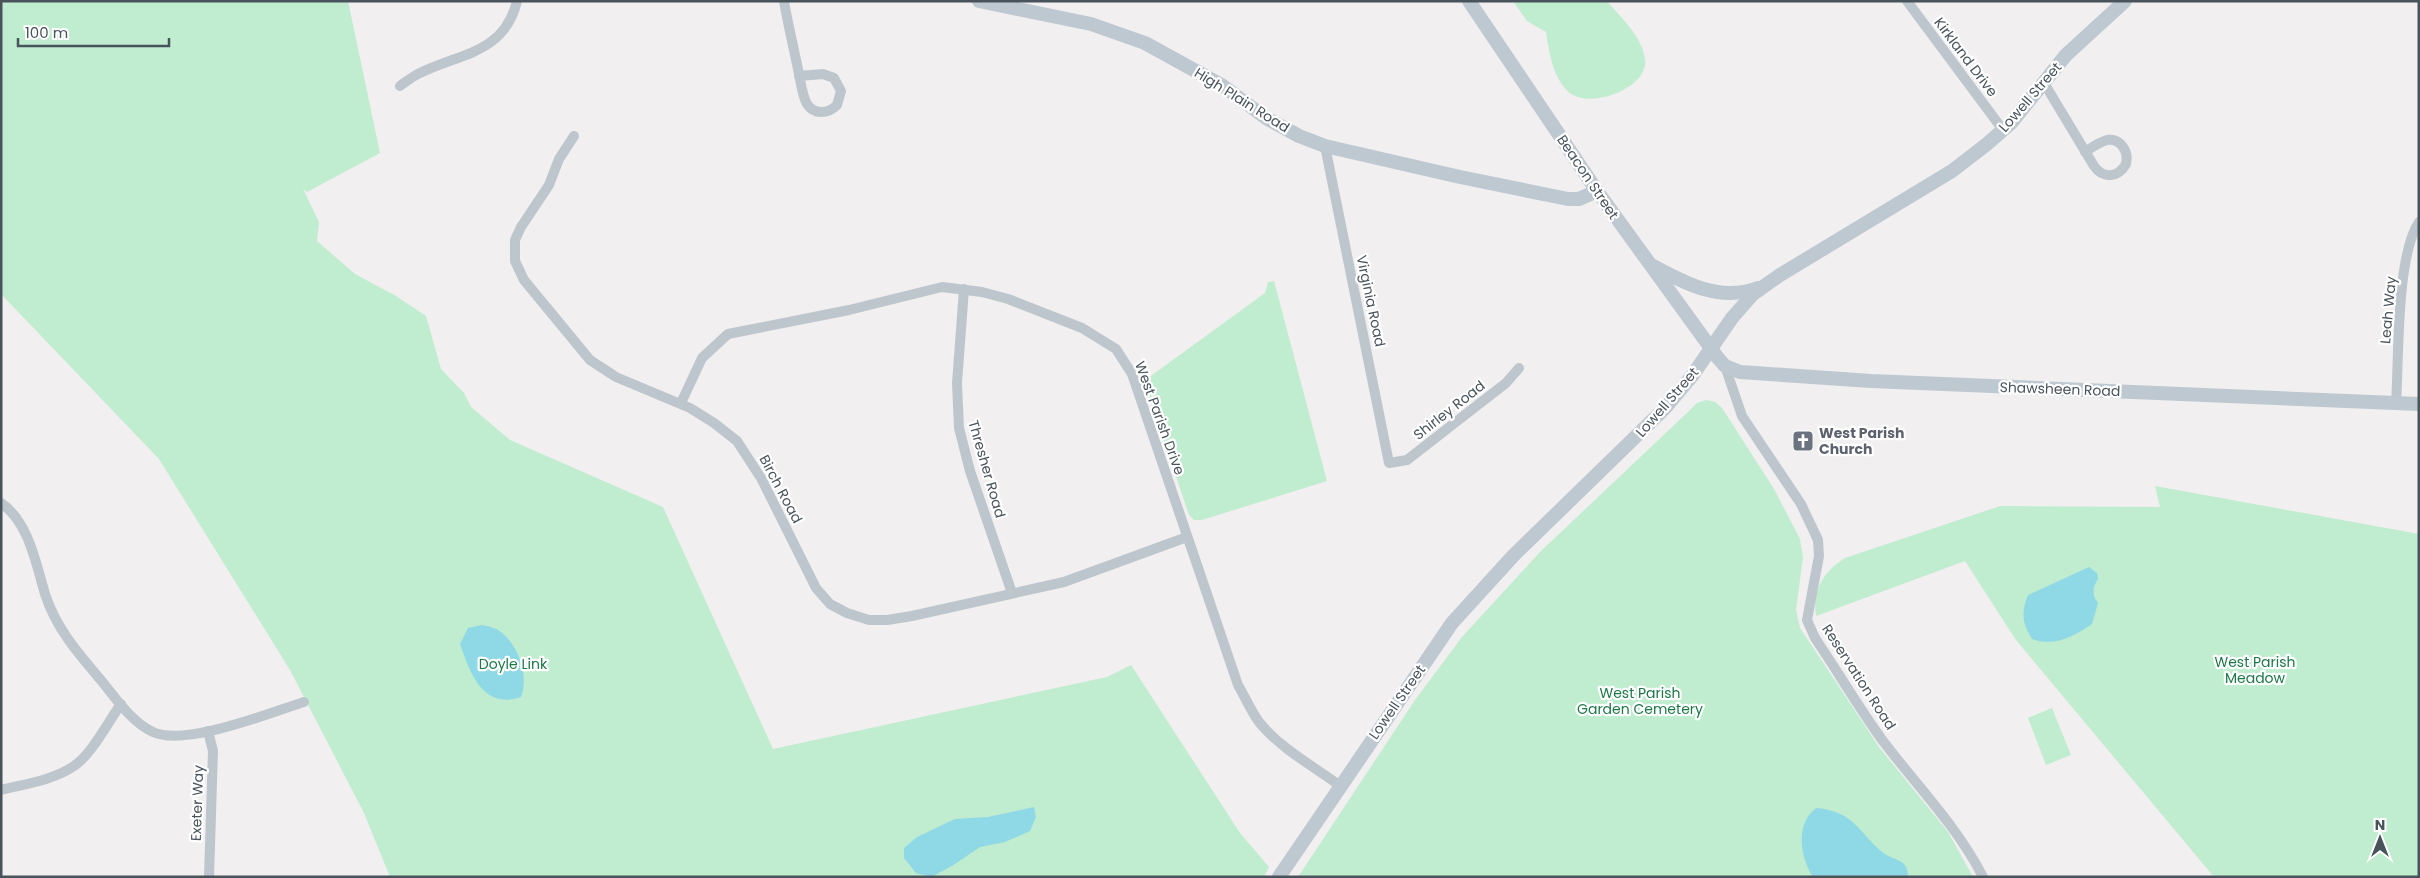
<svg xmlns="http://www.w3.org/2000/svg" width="2420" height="878" font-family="Poppins,sans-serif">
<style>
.green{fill:#c0eccf}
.water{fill:#8fd8e6}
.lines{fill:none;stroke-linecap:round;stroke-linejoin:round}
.street{stroke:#bec6cd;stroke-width:10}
.secondary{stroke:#bdc8d1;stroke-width:14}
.labels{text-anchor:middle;stroke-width:4.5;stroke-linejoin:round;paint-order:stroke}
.street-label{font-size:14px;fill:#48535b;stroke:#fff}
.worship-label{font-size:14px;font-weight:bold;fill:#5b616d;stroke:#fff;text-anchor:start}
.park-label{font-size:14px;fill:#1d7847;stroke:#fff}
</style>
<rect width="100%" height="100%" fill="#f1efef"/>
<g class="green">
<path d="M1,1H348L380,153L307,192L303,189L319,222L317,241L355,274L396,296L426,316L441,369L464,393L471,407L510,440L663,507L773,749L1107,677L1131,665L1240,833L1269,867L1264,877H390L364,813L290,670L159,459L1,294Z"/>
<path d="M1513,1H1607C1621,18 1642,36 1645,59C1649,88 1594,107 1573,95C1554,84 1549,52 1546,32L1527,21Z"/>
<path d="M1274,281L1327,481L1202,520H1194L1189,515L1144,381L1265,293L1268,282Z"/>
<path d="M1706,400L1715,402L1722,408L1774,489L1800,539L1803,557L1796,610L1800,628L1879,747L1948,832L1973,877H1298L1415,700L1462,637L1541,551L1689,411L1697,403Z"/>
<path d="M2155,486L2419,534V877H2214L2016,640L1965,561L1816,616C1812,590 1824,571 1845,558L2000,506L2160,507Z"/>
<path d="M2052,708L2071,755L2046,765L2028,718Z"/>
</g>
<g class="water">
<path d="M2089,567L2097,573L2098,579C2092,588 2092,595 2098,603L2092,624C2073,637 2054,647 2032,639C2022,623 2021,612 2028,595Z"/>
<path d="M482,625C488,626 496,628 501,632C519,646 529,676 521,697C482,710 470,672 460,644L468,628Z"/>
<path d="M1034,807L1036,817L1030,831L1005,842L980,847L952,866L931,877L916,873L904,858V848L917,837L955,819L988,817Z"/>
<path d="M1816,808C1853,811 1858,831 1882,852C1893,861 1908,858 1908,876L1813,877C1800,857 1795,824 1816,808Z"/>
</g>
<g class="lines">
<g class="street">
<path d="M784,1C788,25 794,49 799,74C801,83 802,95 807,104C814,115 828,114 837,105L841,91L834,78L823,74L799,76"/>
<path d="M1907,1L2003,130"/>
<path d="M2044,83L2094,166C2103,179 2118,178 2126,164C2129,152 2121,138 2107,140C2099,142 2091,148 2085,152"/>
<path d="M400,86C407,81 413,76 420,73C460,53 504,54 517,1"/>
<path d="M574,136L559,159L549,185L521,227L515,240V261L524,280L590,360L616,377L690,408L714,423L737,441L761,478L816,588L830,604L847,613L869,620H887L912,616L1064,582L1187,537"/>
<path d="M1325,146L1389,463L1407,460L1506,383L1519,368"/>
<path d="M964,289L957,383L959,428L970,471L1012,593"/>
<path d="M1725,366L1742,416L1801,504L1818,540L1819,556L1807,620L1815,638C1838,672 1859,708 1883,741C1917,786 1957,826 1983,877"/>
<path d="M681,403L702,358L728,334L849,310L942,287L982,292L1008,299L1082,328L1116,349L1132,374L1238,685C1245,697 1251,711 1259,722C1280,748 1313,766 1339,785"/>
<path d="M2396,403C2399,360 2396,256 2419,222"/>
<path d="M1,503C29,522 36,564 45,594C56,628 77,652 100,679C115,697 131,722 153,732C185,747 269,713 304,702"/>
<path d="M208,731L213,751L209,877"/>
<path d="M1,790C25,784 54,780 74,766C92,754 108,722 121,704"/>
</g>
<g class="secondary">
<path d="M979,1L1091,24L1145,43L1223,86L1266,118L1299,136L1325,146L1460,177L1568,199H1579L1597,191"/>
<path d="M1469,1L1597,191L1718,358L1725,366L1740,372L1871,381L2419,404"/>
<path d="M1653,266C1686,284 1720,302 1758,288"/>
<path d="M1279,877L1452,623L1513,556L1665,408L1692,376L1732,318L1753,294L1780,275L1952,171L1987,144L2011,123L2066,55L2125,1"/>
</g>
</g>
<defs>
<g id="church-square" transform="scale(1.125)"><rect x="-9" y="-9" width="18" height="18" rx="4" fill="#6b7280" stroke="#fff"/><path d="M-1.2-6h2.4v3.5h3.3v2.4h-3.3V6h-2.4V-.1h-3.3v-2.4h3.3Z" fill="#fff"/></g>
</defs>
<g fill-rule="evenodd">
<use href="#church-square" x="1803" y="441"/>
</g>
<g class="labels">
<g class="street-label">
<text transform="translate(1966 57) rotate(53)" y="5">Kirkland Drive</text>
<text transform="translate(2030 97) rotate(-49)" y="5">Lowell Street</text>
<text transform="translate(1242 100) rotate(32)" y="5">High Plain Road</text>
<text transform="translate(1588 177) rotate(56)" y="5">Beacon Street</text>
<text transform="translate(1371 301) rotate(78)" y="5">Virginia Road</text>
<text transform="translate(2388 310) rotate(-85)" y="5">Leah Way</text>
<text transform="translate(2060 389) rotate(2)" y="5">Shawsheen Road</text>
<text transform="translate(1667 402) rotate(-49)" y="5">Lowell Street</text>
<text transform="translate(1449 410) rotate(-38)" y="5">Shirley Road</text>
<text transform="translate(1160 418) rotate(70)" y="5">West Parish Drive</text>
<text transform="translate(987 469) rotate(74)" y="5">Thresher Road</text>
<text transform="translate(781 489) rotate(62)" y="5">Birch Road</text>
<text transform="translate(1859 677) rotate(57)" y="5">Reservation Road</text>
<text transform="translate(1397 702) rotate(-55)" y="5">Lowell Street</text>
<text transform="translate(197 803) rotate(-88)" y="5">Exeter Way</text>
</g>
<g class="worship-label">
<text x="1819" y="438">West Parish<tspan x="1819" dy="16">Church</tspan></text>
</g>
<g class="park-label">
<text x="2255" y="667">West Parish<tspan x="2255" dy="16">Meadow</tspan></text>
<text x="513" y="669">Doyle Link</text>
<text x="1640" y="698">West Parish<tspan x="1640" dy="16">Garden Cemetery</tspan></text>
</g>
</g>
<rect width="2420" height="878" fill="none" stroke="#48535b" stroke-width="5"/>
<g transform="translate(2380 838)" stroke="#ffffff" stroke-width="4" paint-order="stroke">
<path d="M0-4L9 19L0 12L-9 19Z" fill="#48535b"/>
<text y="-8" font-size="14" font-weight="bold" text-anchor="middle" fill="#48535b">N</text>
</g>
<path d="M18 38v8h151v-8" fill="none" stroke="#48535b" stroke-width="2.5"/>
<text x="25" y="38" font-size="15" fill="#48535b" stroke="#ffffff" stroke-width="4" paint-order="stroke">100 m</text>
</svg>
